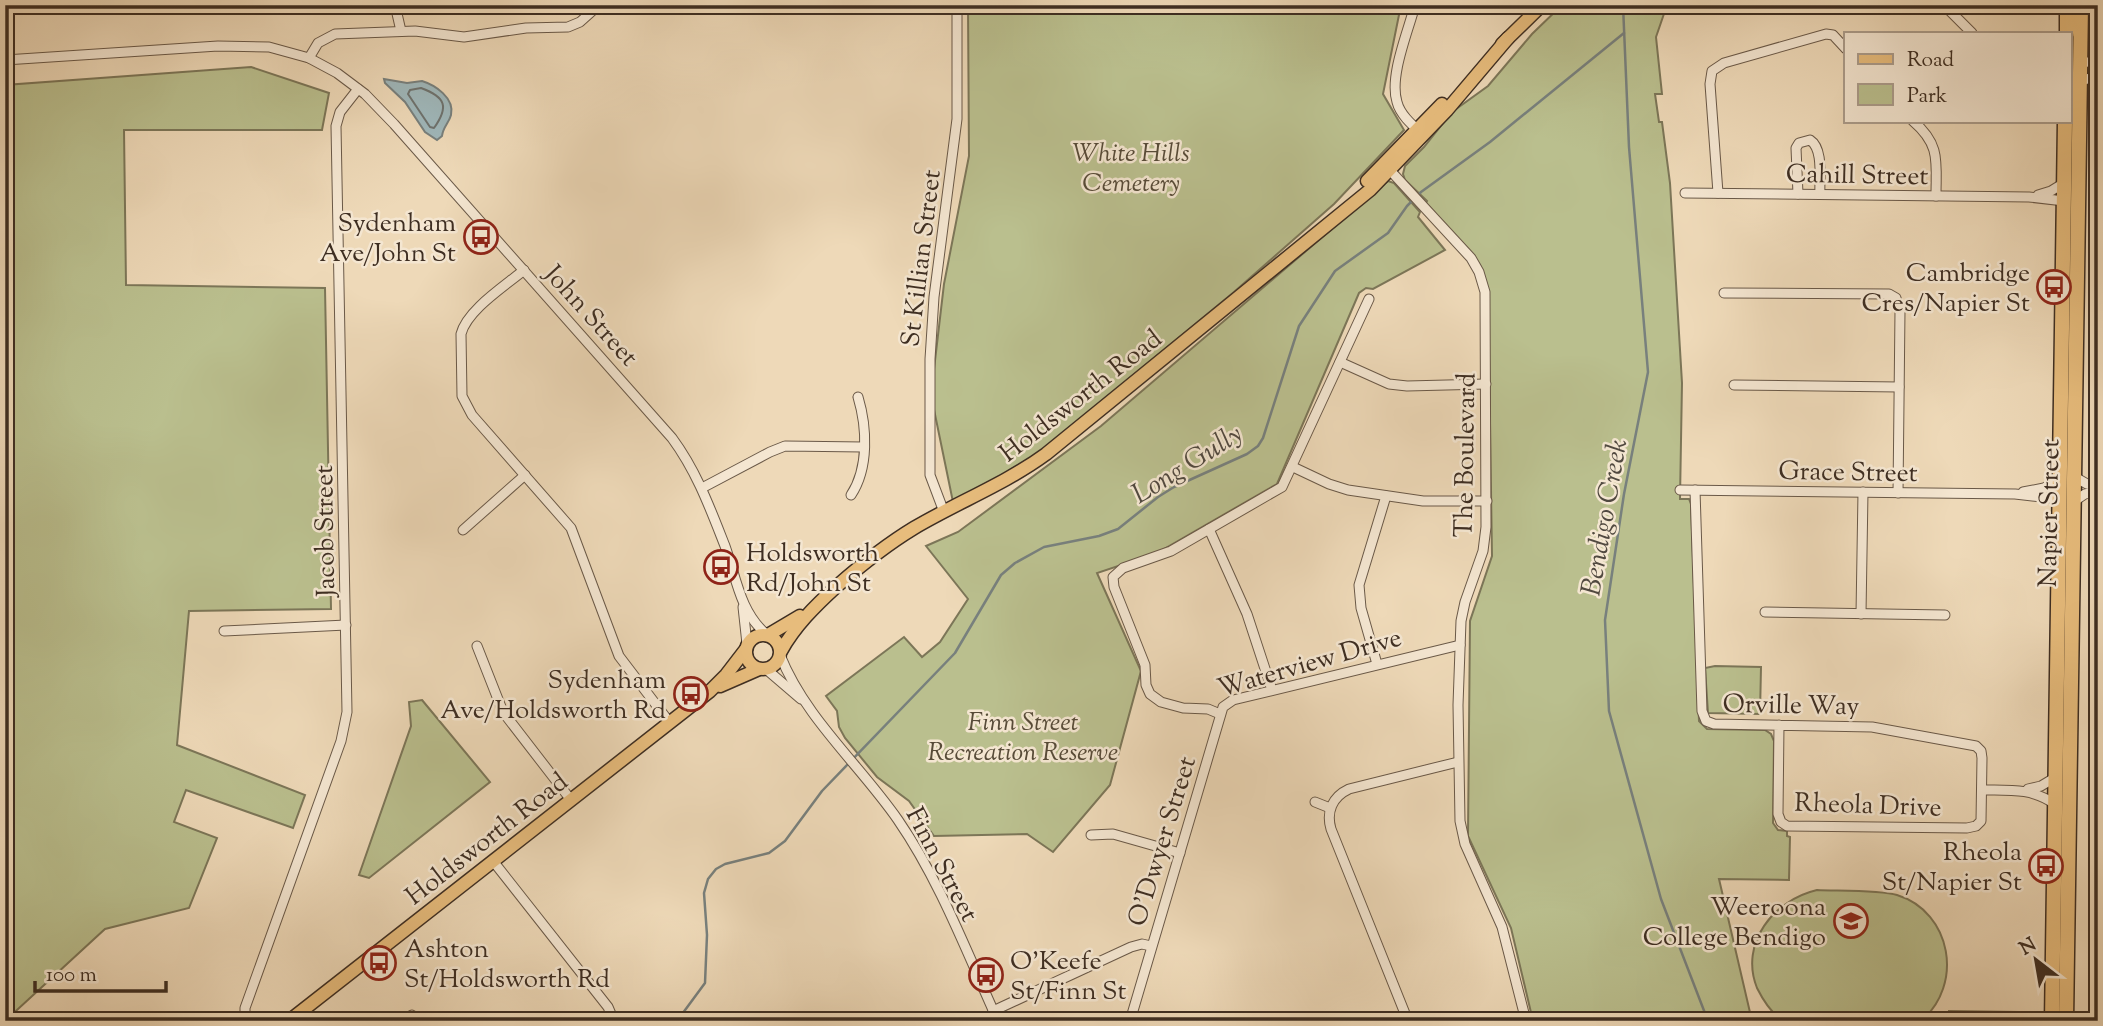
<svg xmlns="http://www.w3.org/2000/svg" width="2103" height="1026" font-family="'Sorts Mill Goudy',serif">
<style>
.green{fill:#babf8e;stroke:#7c7658;stroke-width:2}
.water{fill:#9fb7ba;stroke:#78807d;stroke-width:2}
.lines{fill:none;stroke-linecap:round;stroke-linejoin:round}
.shore{stroke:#6e726e;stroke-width:2}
.stream{stroke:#78807d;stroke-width:2.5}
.minor-casing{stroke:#6a5948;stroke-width:11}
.major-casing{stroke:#3e2e22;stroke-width:15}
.highway-casing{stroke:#3e2e22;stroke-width:17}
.minor{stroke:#f4e6d1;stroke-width:9}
.major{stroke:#e7bc7c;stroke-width:12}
.highway{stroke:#e7bc7c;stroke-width:14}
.labels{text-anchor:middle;stroke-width:5;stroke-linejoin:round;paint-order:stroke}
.park-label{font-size:26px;font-style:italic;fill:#574b38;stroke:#f4e6d1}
.street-label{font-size:26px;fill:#3e2e22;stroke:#f4e6d1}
.poi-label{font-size:26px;fill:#3e2e22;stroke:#f4e6d1;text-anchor:end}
.water-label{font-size:28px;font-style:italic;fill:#514940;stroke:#f4e6d1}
</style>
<rect width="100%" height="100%" fill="#eed9b8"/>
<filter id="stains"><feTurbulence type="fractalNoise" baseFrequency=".00286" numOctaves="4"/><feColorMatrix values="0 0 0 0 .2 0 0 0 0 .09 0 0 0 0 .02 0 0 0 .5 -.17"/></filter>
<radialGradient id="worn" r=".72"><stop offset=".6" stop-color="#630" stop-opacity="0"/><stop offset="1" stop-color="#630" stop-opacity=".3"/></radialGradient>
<g class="green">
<path d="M968,5H1401L1383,94L1404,130L1334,204L1234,292L1029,461L953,502L931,395L944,284L969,156Z"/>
<path d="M1562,5H1667L1656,37L1662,94H1655L1659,122H1662L1670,183L1682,383L1680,499H1689L1691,504L1699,721L1707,729L1765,730L1771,734L1774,741L1773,823L1778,830L1787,831V836L1790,837L1789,880L1719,879L1752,1021H1533L1511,928L1468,836L1470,621L1492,556L1488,290L1480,265L1426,203L1427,201L1405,180L1403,174L1405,166L1424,147L1452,112L1488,86L1532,34Z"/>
<path d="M251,67L329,93L322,130H124L126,285L325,288L331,609L189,611L177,745L305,795L293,828L186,790L174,822L217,838L189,908L105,929L5,1021V85Z"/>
<path d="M1388,181L1394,183L1420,212L1418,217L1445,250L1373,289L1366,288L1359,293L1277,484L1157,553L1097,573L1141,671L1110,785L1053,852L1027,834L934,836L909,801L877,777L845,738L839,727L837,711L826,696L904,637L922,657L940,642L968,599L926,546L958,532L1101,426Z"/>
<path d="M1715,666L1761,667L1760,714L1708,713L1705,668Z"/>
<path d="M422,700L490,782L369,878L359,875L411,726L409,702Z"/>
<path d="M1817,890C1837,891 1880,890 1897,895C1952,912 1964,985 1921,1021H1784C1771,1014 1763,1000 1757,988C1739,943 1774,900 1817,890Z"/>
<path d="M1949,1011L2018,1012V1021H1949Z"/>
</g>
<path class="water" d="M384,79L407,83L422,81C435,85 455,98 451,115C449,123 443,127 442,136L437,140L425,132L405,102L385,83Z"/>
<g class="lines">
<path class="shore" d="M421,88C446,97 449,107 434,128L430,127L408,94L410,90Z"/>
<g class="stream">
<path d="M1623,5L1629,147L1648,372L1624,494L1605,620L1609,711L1661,899L1708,1021"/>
<path d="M677,1021L705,983L707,935L704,893L708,879L716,869L725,864L769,853L785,841L822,791L955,653L1001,575L1015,563L1044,547L1099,536L1118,529L1158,497L1174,487L1247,454L1258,446L1263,438L1299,326L1335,271L1388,233L1407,206L1421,192L1490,142L1624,33"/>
</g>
<g class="minor-casing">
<g id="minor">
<path d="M395,5L401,31"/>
<path d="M1415,5C1408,32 1389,76 1397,102C1400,114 1411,124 1420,132"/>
<path d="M1944,5L1972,33"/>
<path d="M309,58L318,43L335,34L415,31L464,37L526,28L568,27L580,22L599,5"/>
<path d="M5,60L218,46L269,47L309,58L337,73L365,94L394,124L672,438C697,472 710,508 725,546C736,577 740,612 766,634"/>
<path d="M2080,60L2098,65"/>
<path d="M2079,82L2098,75"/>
<path d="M1913,121C1941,145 1936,162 1936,196"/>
<path d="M1387,167L1471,258L1479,272L1485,292L1486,527L1483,551L1465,602L1461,621L1458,705L1460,821L1465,844L1502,927L1526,1021"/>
<path d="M1685,193L2029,197L2064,201"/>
<path d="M1718,193L1710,84L1712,71L1724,63L1826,34L1833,35L1846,49"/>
<path d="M1798,194L1796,148L1799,143L1810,140C1824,149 1819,179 1820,194"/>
<path d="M2038,195L2051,191L2064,183"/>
<path d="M524,270C505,286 467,310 461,334L462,396L472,415L571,528L619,656L670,723"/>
<path d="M1724,293L1889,294L1896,298L1900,311L1898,493"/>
<path d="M1340,362L1389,384L1407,386L1486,384"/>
<path d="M1734,385L1899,387"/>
<path d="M1293,467L1329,484L1348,490L1423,501H1487"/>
<path d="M2073,476L2087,484L2098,486"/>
<path d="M702,488L770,452L785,446L863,447"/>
<path d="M1680,490L2015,494L2060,499"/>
<path d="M1695,490L1702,711L1706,721L1714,724L1872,727L1976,746L1981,751L1982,758L1981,821L1976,826L1967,828L1787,826L1781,822L1778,814L1779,725"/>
<path d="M2023,492L2044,488L2060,479"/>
<path d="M851,495C869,468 867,427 858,397"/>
<path d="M2073,502L2085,494L2098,491"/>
<path d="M944,512L930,475V359L934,297L957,119V5"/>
<path d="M1209,529L1247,614L1272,690"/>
<path d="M463,530L525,475"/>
<path d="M743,607L747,644"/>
<path d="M1765,612L1945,615"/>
<path d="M1861,614L1863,492"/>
<path d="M224,631L346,625"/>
<path d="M477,646L503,712L571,800"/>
<path d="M780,655C805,718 860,765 898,820C940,881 967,953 998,1021"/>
<path d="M1377,664L1361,608L1359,585L1386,496"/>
<path d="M766,669L801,699"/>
<path d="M1220,714L1208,709L1183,708L1161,702L1150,694L1146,685L1145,665L1114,587L1113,577L1123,568L1171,551L1282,487L1369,299"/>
<path d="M2028,789L2041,786L2056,777"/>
<path d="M1983,790C2010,790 2033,788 2056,805"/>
<path d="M1315,802L1330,808"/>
<path d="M1091,835L1113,834L1180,853"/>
<path d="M493,861L608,1007L614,1021"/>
<path d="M993,1011L1131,947L1142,944L1151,946"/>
<path d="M245,1021V1008L341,741L347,712L336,126L340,112L358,89"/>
<path d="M402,1021L412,1015"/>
<path d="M1130,1021L1223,707L1233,700L1460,645"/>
<path d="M1408,1021L1331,829C1326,812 1332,797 1349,789L1458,762"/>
</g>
</g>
<g class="major-casing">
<g id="major">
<path d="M1502,44L1542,5"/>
<path d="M1367,181L1442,104"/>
<circle cx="763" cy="652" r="17"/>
<path d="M768,635L800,616"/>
<path d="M781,651C795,626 815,606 837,586C861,565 886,545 914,528C958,502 1005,484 1046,454L1370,190L1447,110L1508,38"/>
<path d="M720,686L759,669"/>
<path d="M289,1021L710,691L726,675L746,649"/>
</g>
</g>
<g class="highway-casing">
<g id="highway">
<path d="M2067,33V5"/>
<path d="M2052,1021L2065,121"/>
<path d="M2066,1021L2081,5"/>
</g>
</g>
<use href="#minor" class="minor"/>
<use href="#major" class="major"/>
<use href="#highway" class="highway"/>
</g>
<defs>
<g id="bus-ring" transform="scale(1.75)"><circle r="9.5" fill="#f4e6d1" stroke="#8f2418" stroke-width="1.5"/><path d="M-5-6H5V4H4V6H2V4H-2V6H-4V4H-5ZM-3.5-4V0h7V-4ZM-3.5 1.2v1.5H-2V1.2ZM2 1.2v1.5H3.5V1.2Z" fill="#8f2418"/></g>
<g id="school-ring" transform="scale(1.75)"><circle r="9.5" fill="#f4e6d1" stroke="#8f2418" stroke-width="1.5"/><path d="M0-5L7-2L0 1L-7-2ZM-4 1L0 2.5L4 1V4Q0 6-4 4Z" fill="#8f2418"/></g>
</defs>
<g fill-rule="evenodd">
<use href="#bus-ring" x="481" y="237"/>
<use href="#bus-ring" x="2054" y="287"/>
<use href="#bus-ring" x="721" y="567"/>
<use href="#bus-ring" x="691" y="694"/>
<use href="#bus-ring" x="2046" y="866"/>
<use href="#school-ring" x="1851" y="921"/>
<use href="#bus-ring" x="379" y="963"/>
<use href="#bus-ring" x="986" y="975"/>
</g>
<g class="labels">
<g class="park-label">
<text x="1131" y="161">White Hills<tspan x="1131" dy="30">Cemetery</tspan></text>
<text x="1023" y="730">Finn Street<tspan x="1023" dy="30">Recreation Reserve</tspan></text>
</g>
<g class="street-label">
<text transform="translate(1857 174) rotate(1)" y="9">Cahill Street</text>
<text transform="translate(920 258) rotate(-83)" y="9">St Killian Street</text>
<text transform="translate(592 315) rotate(48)" y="9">John Street</text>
<text transform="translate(1080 395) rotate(-38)" y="9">Holdsworth Road</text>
<text transform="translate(1464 455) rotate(-89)" y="9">The Boulevard</text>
<text transform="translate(1848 471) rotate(1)" y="9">Grace Street</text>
<text transform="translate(2048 513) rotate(-89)" y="9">Napier Street</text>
<text transform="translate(324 531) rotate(-91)" y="9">Jacob Street</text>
<text transform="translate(1309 662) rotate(-16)" y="9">Waterview Drive</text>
<text transform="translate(1791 704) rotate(1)" y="9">Orville Way</text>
<text transform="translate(1868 804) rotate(2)" y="9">Rheola Drive</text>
<text transform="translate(486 838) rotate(-38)" y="9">Holdsworth Road</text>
<text transform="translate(1161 841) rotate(-73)" y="9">O'Dwyer Street</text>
<text transform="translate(943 864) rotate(62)" y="9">Finn Street</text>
</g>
<g class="poi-label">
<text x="456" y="231">Sydenham<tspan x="456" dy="30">Ave/John St</tspan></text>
<text x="2030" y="281">Cambridge<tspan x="2030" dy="30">Cres/Napier St</tspan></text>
<text x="746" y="561" text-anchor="start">Holdsworth<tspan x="746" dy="30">Rd/John St</tspan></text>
<text x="666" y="688">Sydenham<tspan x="666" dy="30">Ave/Holdsworth Rd</tspan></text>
<text x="2022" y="860">Rheola<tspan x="2022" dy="30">St/Napier St</tspan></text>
<text x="1826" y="915">Weeroona<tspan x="1826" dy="30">College Bendigo</tspan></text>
<text x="404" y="957" text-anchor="start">Ashton<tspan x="404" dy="30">St/Holdsworth Rd</tspan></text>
<text x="1010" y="969" text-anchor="start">O'Keefe<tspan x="1010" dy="30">St/Finn St</tspan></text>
</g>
<g class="water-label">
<text transform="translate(1186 463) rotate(-32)" y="10">Long Gully</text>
<text transform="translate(1603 517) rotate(-80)" y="10">Bendigo Creek</text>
</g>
</g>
<rect width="2103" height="1026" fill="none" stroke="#eed9b8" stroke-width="28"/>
<rect x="7" y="7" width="2089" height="1012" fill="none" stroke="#3e2e22" stroke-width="3.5"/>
<rect x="14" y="14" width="2075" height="998" fill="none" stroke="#3e2e22" stroke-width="2"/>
<rect x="1844" y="32" width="228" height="91" fill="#f4e6d1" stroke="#ab9c8b" stroke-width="2"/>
<rect x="1858" y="54" width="35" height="10" fill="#e7bc7c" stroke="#ab9c8b" stroke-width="2"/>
<text x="1907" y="66" font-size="21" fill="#3e2e22">Road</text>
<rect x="1858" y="84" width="35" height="21" fill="#babf8e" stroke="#ab9c8b" stroke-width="2"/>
<text x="1907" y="102" font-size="21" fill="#3e2e22">Park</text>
<g transform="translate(2036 960) rotate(329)" stroke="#f4e6d1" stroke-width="5" paint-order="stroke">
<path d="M0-5L12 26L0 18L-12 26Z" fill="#3e2e22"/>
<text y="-10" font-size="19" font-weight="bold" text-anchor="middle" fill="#3e2e22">N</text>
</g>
<path d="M35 981v10h131v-10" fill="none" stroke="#3e2e22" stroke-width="3.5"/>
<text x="46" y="981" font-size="21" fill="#3e2e22" stroke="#f4e6d1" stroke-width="5" paint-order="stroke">100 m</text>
<rect width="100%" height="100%" filter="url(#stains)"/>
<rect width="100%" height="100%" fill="url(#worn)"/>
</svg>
